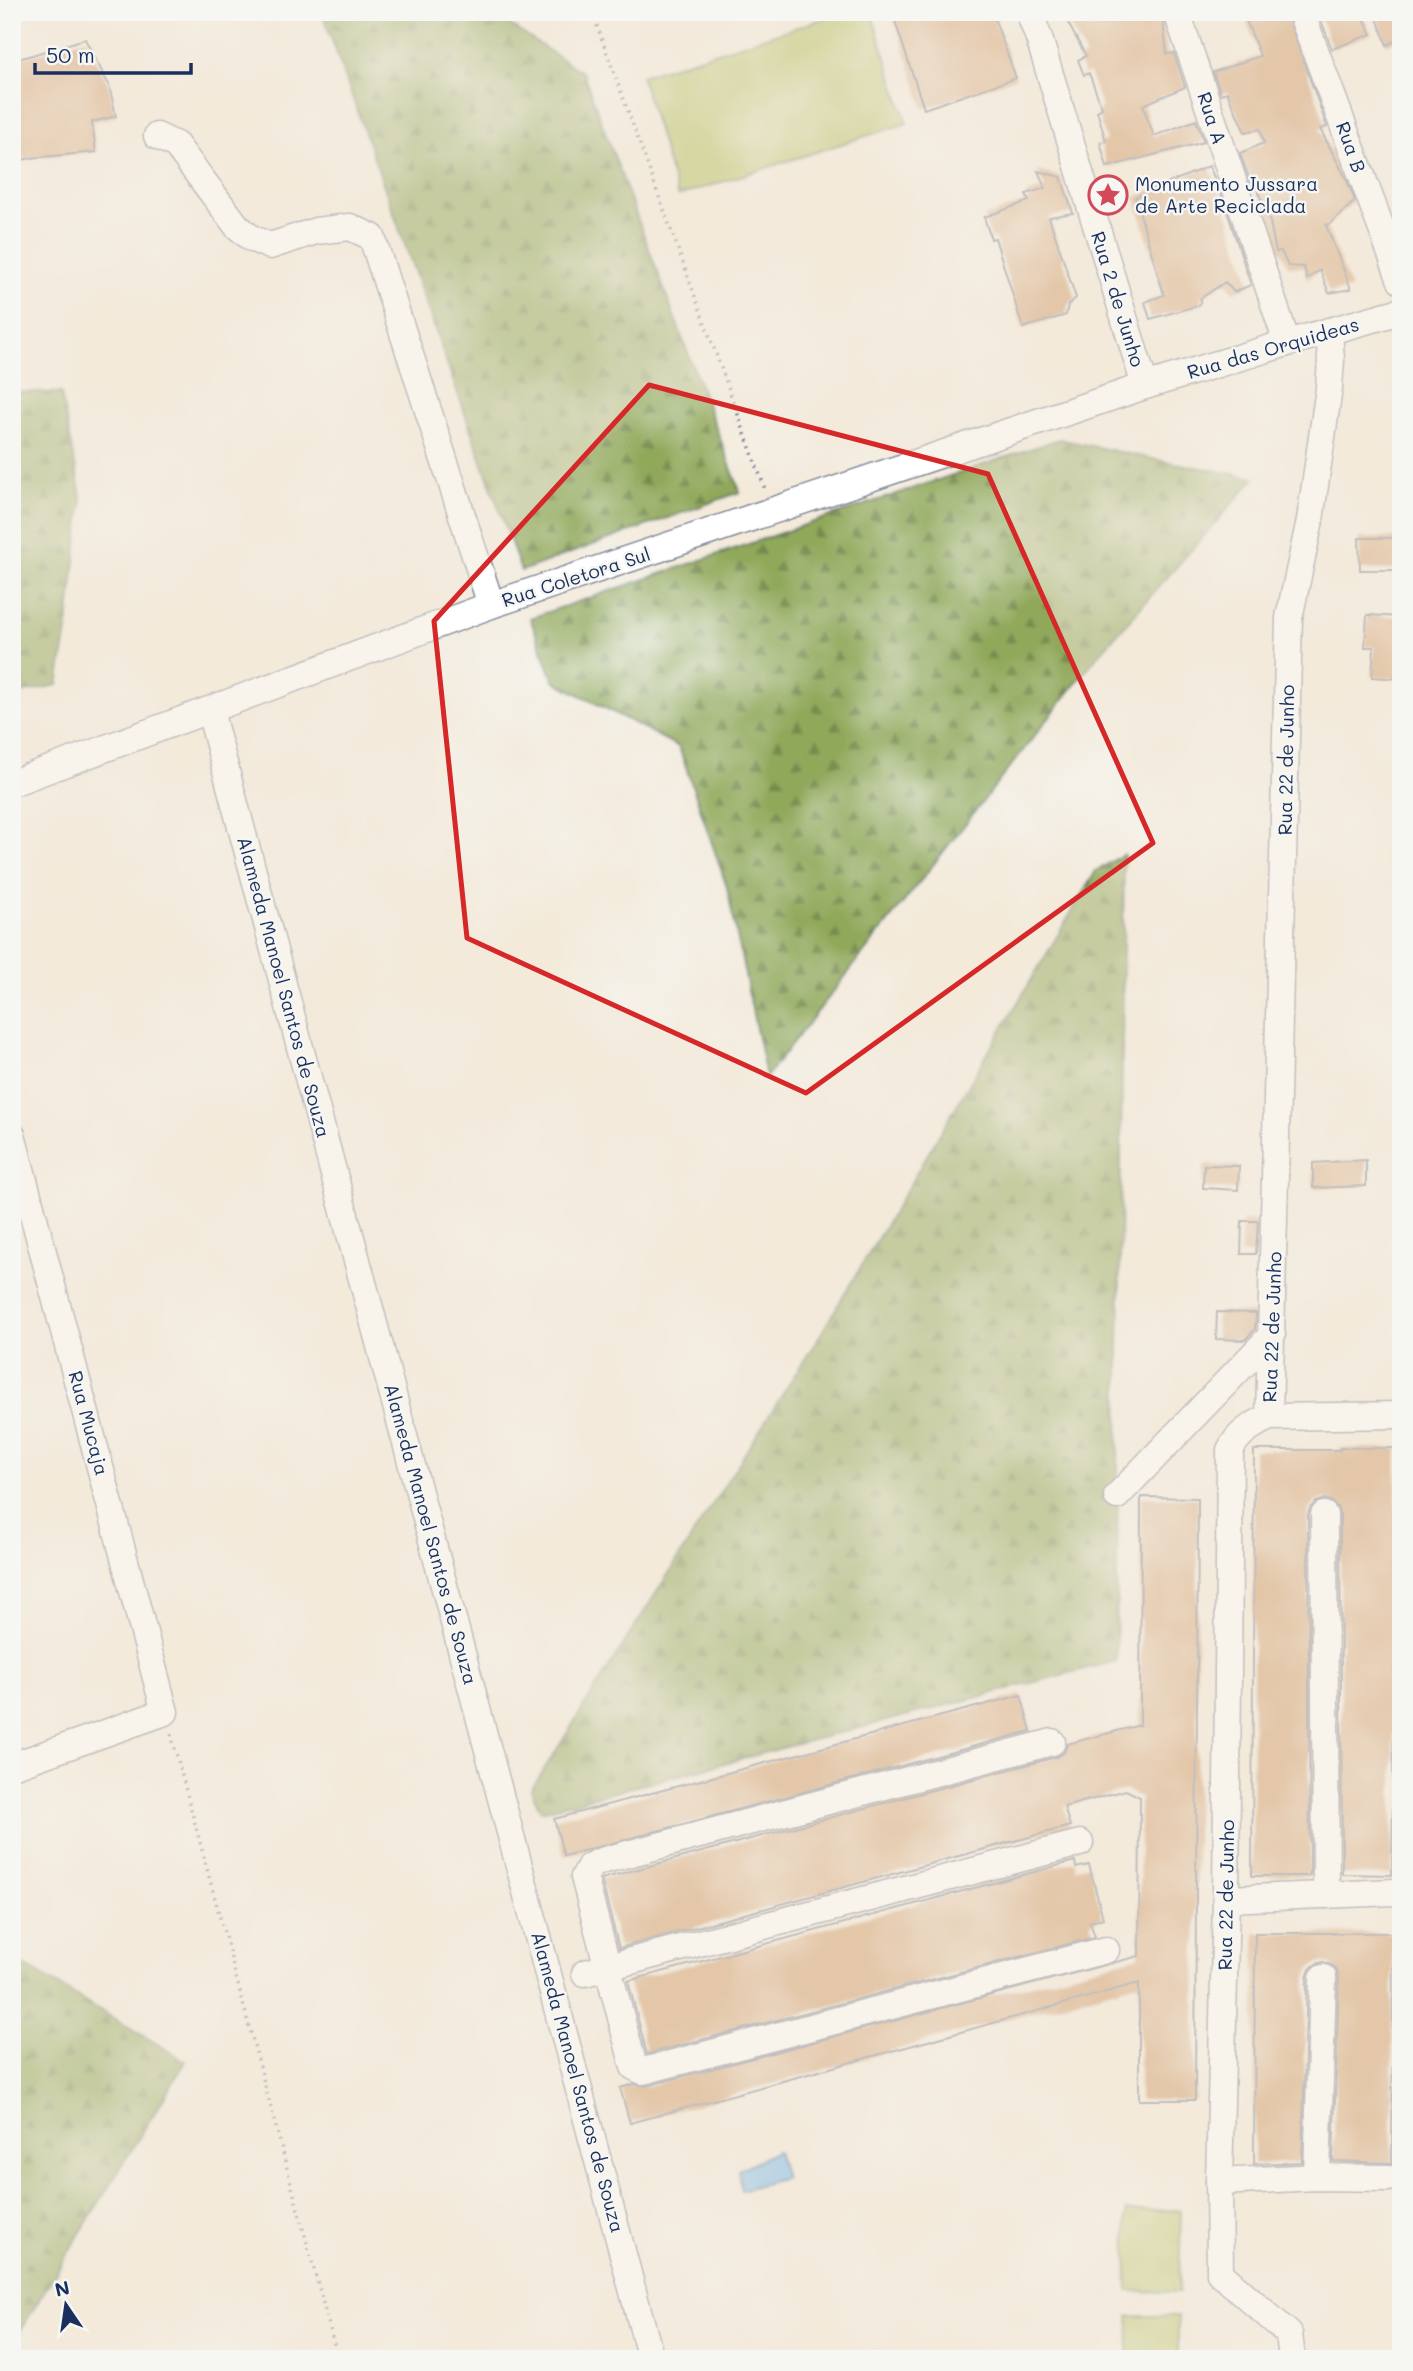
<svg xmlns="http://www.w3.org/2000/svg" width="1413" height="2371" font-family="Mali,sans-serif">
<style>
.forest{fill:url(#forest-firs);stroke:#566c5c;stroke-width:2}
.pitch{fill:#b5c264;stroke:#687861;stroke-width:2}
.water{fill:#77baed;stroke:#4974a6;stroke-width:2}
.building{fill:#d29d6d}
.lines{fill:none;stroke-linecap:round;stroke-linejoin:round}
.minor-casing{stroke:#878c9c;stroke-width:29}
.path{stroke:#878c9c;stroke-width:3.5;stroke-dasharray:2 5;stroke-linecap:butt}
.minor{stroke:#fff;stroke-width:26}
.marked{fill:none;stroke:#d62828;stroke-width:5;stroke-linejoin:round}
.labels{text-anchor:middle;stroke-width:5;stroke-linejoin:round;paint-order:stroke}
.street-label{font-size:19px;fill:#1b2f5e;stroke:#f6f6f2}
.poi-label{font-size:19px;fill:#1b2f5e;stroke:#f6f6f2;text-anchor:start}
</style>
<defs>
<pattern id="forest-firs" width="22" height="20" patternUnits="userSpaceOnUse" patternTransform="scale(1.75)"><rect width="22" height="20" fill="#90a85a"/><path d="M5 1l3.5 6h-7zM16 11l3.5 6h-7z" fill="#75894e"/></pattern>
</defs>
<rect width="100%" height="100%" fill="#f6f6f2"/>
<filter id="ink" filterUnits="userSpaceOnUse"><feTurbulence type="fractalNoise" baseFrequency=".0143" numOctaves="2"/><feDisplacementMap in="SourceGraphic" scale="14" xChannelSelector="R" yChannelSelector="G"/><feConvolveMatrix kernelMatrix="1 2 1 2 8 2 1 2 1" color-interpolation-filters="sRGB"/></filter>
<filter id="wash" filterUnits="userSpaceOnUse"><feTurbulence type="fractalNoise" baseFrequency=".00686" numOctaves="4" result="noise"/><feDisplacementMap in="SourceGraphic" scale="28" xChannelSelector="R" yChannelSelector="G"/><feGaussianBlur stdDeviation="1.57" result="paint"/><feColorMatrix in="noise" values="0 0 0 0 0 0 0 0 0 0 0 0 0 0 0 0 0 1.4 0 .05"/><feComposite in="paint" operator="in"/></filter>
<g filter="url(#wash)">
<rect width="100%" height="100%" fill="#f3eada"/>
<g class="forest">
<path d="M322,12H490L583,73L740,492L521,571Z"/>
<path d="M12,392L61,393L82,501L68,624L58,685L12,695Z"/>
<path d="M1059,439L1153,459L1255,478L1095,659L766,1077L727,887L679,747L554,681L530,618Z"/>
<path d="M1124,854L1116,1661L541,1811L531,1790L822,1332L1096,871Z"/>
<path d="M12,1958L186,2061L12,2344Z"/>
</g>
<g class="pitch">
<path d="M845,12H871L907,123L678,196L641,76Z"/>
<path d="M1181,2210L1179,2292L1128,2291L1126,2211Z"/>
<path d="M1129,2316H1178V2359H1128Z"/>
</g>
<path class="water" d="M777,2151L785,2178L741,2190L738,2170Z"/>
<g id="blocks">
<g class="building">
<path d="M892,12H992L1016,78L924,109Z"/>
<path d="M1062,12H1162L1167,54L1174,53L1185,87L1143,105L1148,120L1154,136L1196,120L1204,142L1107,167L1100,142L1106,141L1097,111L1102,108L1089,73L1084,75L1078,60L1086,56Z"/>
<path d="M1243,12H1286L1327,127L1320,129L1347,180L1355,201L1331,223L1326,225L1351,289L1329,293L1320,270L1307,279L1304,267L1288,266L1281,251L1276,252L1270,222L1256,186L1252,187L1240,153L1264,143L1260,129L1245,132L1227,92L1221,94L1213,72L1260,56Z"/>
<path d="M1318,12H1361L1372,34L1332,49Z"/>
<path d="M1395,12H1401V38L1387,45L1377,18Z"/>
<path d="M85,39L109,85L116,116L92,122L96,152L30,158L12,163V61Z"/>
<path d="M1209,166L1221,193L1251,285L1234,292L1225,282L1201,298L1200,305L1150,319L1145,302L1164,295L1135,197Z"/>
<path d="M1038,171L1061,177L1073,213L1049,217L1076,298L1068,305L1066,315L1023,328L995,238L991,239L984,217L1029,201L1026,194L1045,188Z"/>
<path d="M1359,538H1401V570H1360Z"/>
<path d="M1367,615L1401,617V679L1372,677L1374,647H1365Z"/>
<path d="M1366,1160V1186L1313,1188V1163Z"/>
<path d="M1204,1165L1239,1166L1238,1190L1203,1188Z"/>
<path d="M1242,1221H1258L1256,1254H1241Z"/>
<path d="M1217,1312L1256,1313L1255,1329L1245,1340L1216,1339Z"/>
<path d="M1340,1448H1397L1392,1875L1342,1874L1340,1515L1337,1507L1332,1502L1325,1499L1316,1502L1310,1508L1308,1515L1310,1874L1308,1876H1252L1254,1450H1340Z"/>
<path d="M1141,1497L1198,1498L1195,2100H1139V1983L630,2123L620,2088L634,2084L647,2086L1139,1956L1140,1797L1126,1790L1064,1807L1070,1826L619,1948L601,1879L1056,1757L1064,1753L1067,1744L1140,1725Z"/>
<path d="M1021,1695L1031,1731L564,1856L554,1819Z"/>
<path d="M1075,1861L1076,1868L1089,1865L1103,1918L1090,1922L1095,1937L647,2054L628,1981Z"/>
<path d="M1255,1933H1393L1392,2163L1333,2161L1339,1978L1337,1971L1332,1965L1323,1962L1316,1964L1310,1969L1307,1978L1302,2162L1254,2164Z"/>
</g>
</g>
</g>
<g filter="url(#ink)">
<use href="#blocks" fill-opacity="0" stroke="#878c9c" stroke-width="2"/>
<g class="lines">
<g class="minor-casing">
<g id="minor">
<path d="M1029,12L1039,38L1145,386"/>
<path d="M1177,12L1287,343"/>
<path d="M1301,12L1401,281"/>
<path d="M157,136L176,145L237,226L251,238L270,246L316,231L350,227L372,237L491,605"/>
<path d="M210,711L651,2359"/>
<path d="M12,783L491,605L1145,386L1287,343L1401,311"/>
<path d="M12,1135L165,1712L12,1766"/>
<path d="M1269,1417L1401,1415"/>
<path d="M1117,1496L1272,1335"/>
<path d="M1324,1515L1326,1895"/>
<path d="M1052,1742L601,1861L590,1866L584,1877L634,2067L643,2071L1106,1950"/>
<path d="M1226,1899L1395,1892"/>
<path d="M585,1973L1080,1843"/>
<path d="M1317,2177L1323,1978"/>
<path d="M1219,2182L1317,2177L1388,2178"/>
<path d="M1292,2359L1289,2334L1220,2273L1219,2182L1226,1899L1230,1450C1239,1432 1253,1425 1269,1417L1289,618L1310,520L1329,388L1331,360L1329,331"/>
</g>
</g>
<g class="path">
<path d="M592,12L765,489"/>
<path d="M171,1734L338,2359"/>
<path d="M1396,1869L1401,1564"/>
</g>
<use href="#minor" class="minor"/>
</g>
</g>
<path d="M0 0H1413V2371H0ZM649,385L988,474L1153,843L806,1093L467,938L434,621Z" fill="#f3eada" fill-opacity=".55" fill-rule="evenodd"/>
<path class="marked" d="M649,385L988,474L1153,843L806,1093L467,938L434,621Z"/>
<defs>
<g id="sight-ring" transform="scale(2.0125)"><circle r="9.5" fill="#f6f6f2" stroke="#d1495b" stroke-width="1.5"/><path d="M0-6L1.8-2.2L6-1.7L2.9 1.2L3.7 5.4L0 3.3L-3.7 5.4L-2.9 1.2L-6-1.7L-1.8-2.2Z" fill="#d1495b"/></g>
</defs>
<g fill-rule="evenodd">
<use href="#sight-ring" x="1108" y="195"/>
</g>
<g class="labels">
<g class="street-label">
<text transform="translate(1212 118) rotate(72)" y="7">Rua A</text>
<text transform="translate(1351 147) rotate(70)" y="7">Rua B</text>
<text transform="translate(1118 299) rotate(73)" y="7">Rua 2 de Junho</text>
<text transform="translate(1273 348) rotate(-16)" y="7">Rua das Orquideas</text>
<text transform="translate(576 577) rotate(-18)" y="7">Rua Coletora Sul</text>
<text transform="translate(1286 760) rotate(-89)" y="7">Rua 22 de Junho</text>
<text transform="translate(284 987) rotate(75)" y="7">Alameda Manoel Santos de Souza</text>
<text transform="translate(1272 1327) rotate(-88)" y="7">Rua 22 de Junho</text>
<text transform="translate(89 1423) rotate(75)" y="7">Rua Mucaja</text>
<text transform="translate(431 1534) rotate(75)" y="7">Alameda Manoel Santos de Souza</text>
<text transform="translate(1226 1895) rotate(-89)" y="7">Rua 22 de Junho</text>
<text transform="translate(578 2082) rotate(75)" y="7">Alameda Manoel Santos de Souza</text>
</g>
<g class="poi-label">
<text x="1135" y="191">Monumento Jussara<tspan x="1135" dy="22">de Arte Reciclada</tspan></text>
</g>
</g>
<rect width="1413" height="2371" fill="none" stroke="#f6f6f2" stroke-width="42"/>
<g transform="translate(66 2305) rotate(347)" stroke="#f6f6f2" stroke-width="5" paint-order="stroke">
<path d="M0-5L12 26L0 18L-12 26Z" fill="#1b2f5e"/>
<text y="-10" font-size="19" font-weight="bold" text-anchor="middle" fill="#1b2f5e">N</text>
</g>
<path d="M35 63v10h156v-10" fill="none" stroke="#1b2f5e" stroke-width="3.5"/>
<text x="46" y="63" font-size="21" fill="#1b2f5e" stroke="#f6f6f2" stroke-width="5" paint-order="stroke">50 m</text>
</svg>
